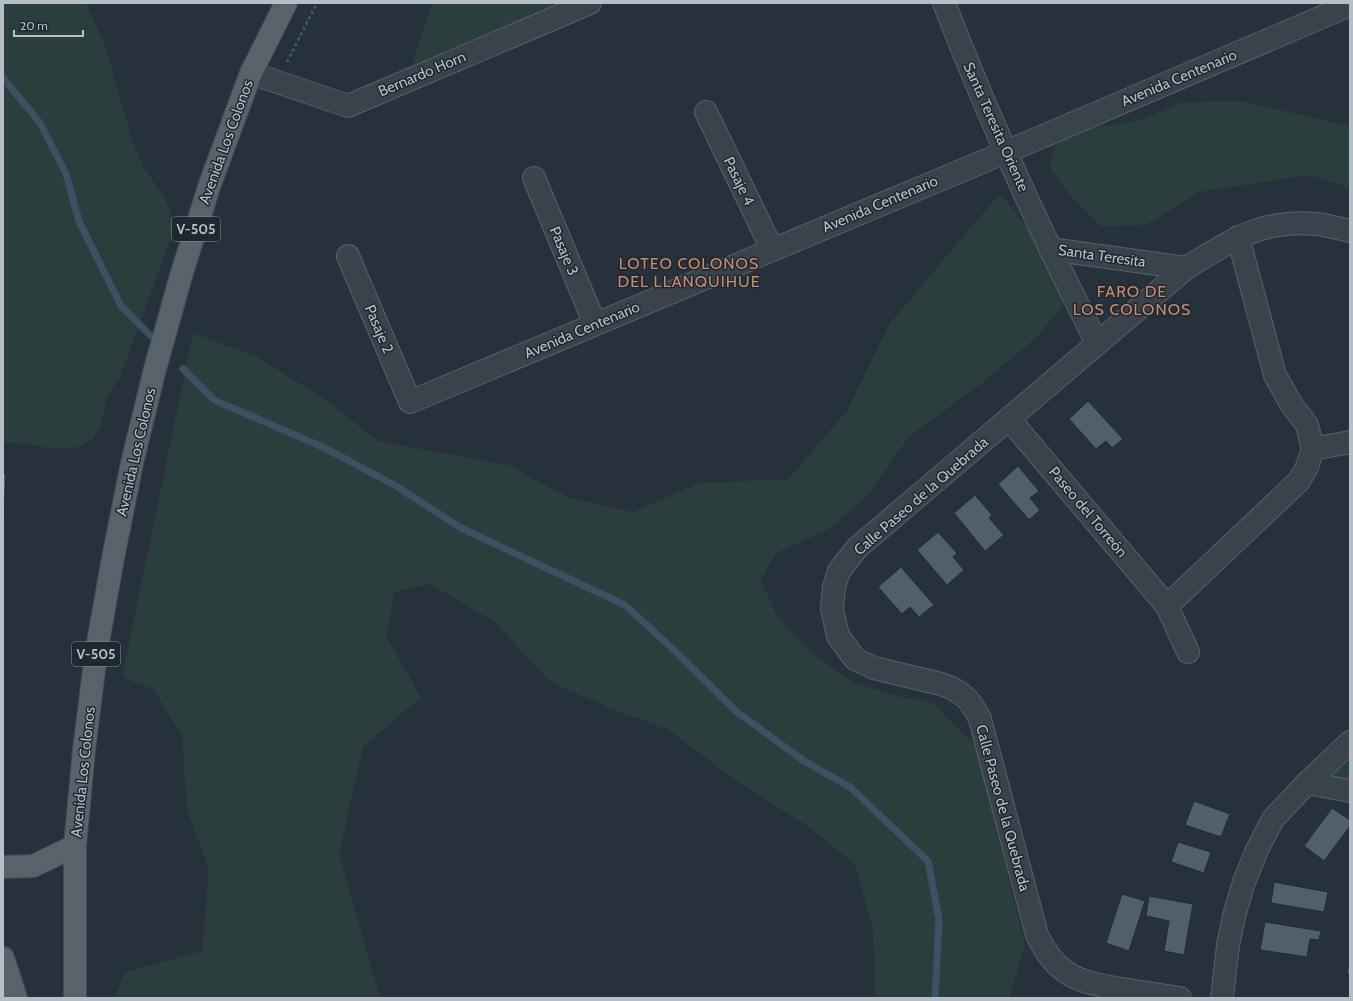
<svg xmlns="http://www.w3.org/2000/svg" width="1353" height="1001" font-family="Cabin,sans-serif">
<style>
.green{fill:#293e3d}
.lines{fill:none;stroke-linecap:round;stroke-linejoin:round}
.stream{stroke:#3e5162;stroke-width:7}
.building{fill:#525e69;stroke:#212a32}
.street-casing{stroke:#586169;stroke-width:24}
.primary-casing{stroke:#434c54;stroke-width:24}
.path{stroke:#485a5b;stroke-width:2.5;stroke-dasharray:3 3;stroke-linecap:butt}
.street{stroke:#3a434b;stroke-width:22}
.primary{stroke:#58626b;stroke-width:22}
.labels{text-anchor:middle;stroke-width:3;stroke-linejoin:round;paint-order:stroke}
.shield{fill:#1f2830;stroke:#89919a;stroke-width:1}
.shield-label{font-size:14px;font-weight:bold;fill:#b6bec7}
.street-label{font-size:15px;fill:#b6bec7;stroke:#1f2830}
.neighbourhood-label{font-size:16px;letter-spacing:1px;fill:#c98c6e;stroke:#1f2830}
</style>
<rect width="100%" height="100%" fill="#26313b"/>
<g class="green">
<path d="M3,3H86L105,45L132,140L144,168L164,197L173,219L172,235L120,377L107,396L101,426L92,440L78,447L54,449L19,443L3,442Z"/>
<path d="M432,3H561L412,65Z"/>
<path d="M1240,101L1350,126V188L1309,175L1199,192L1146,225L1101,226L1070,195L1049,166L1059,133L1142,120L1179,103Z"/>
<path d="M1000,193L1041,244L1068,300L1037,337L982,383L909,437L870,492L832,528L776,553L761,580L776,615L815,655L852,682L901,697L933,702L977,748L1025,945L1009,998H875L873,930L855,865L809,827L733,779L669,730L607,707L549,681L495,622L430,584L394,592L387,638L421,697L363,747L339,854L380,998H114L125,972L202,951L209,869L187,811L182,736L154,690L122,677L193,333L258,357L326,400L378,441L508,465L568,497L632,512L699,483L788,479L846,412L890,323Z"/>
<path d="M1350,759V785L1328,780Z"/>
</g>
<g class="lines">
<g class="stream">
<path d="M3,78L40,123L66,174L79,221L121,306L151,336"/>
<path d="M183,369L214,400L325,448L396,486L461,528L625,605L676,652L737,712L804,761L850,787L928,861L939,919L935,998"/>
</g>
</g>
<g class="building">
<path d="M1088,401L1123,439L1112,448L1106,441L1096,449L1069,419Z"/>
<path d="M1018,466L1039,491L1030,498L1040,510L1029,520L998,484Z"/>
<path d="M3,474H6L4,515H3Z"/>
<path d="M975,495L992,515L989,518L1004,535L985,551L954,513Z"/>
<path d="M938,532L957,553L953,557L964,570L947,585L917,550Z"/>
<path d="M901,567L934,605L919,617L910,607L902,614L878,587Z"/>
<path d="M1194,801L1230,814L1221,837L1185,825Z"/>
<path d="M1332,808L1350,820V826L1324,861L1304,846Z"/>
<path d="M1178,842L1211,852L1204,873L1171,862Z"/>
<path d="M1274,882L1328,892L1324,912L1271,903Z"/>
<path d="M1122,894L1145,901L1129,951L1106,943Z"/>
<path d="M1149,896L1193,904L1184,955L1164,951L1169,921L1146,916Z"/>
<path d="M1265,922L1321,931L1319,940L1310,939L1307,957L1260,950Z"/>
<path d="M1350,953V974H1347Z"/>
</g>
<g class="lines">
<g class="street-casing">
<g id="street">
<path d="M944,3C976,86 1012,168 1050,248C1065,280 1082,312 1097,344"/>
<path d="M251,73L348,106L590,3"/>
<path d="M706,112L772,249"/>
<path d="M534,178L595,324"/>
<path d="M1238,237L1275,375L1291,404L1307,425L1313,449"/>
<path d="M1050,249L1186,268"/>
<path d="M348,256L410,402L1006,152L1350,5"/>
<path d="M1009,419L1167,606"/>
<path d="M1188,652L1167,606L1299,481L1307,467L1313,449L1350,442"/>
<path d="M1307,783L1350,791"/>
<path d="M1180,998C1161,995 1141,992 1122,989C1079,982 1057,977 1037,935L980,719C971,700 962,691 941,684L874,668L855,659L838,636L832,609L834,587L839,571L857,548L1186,268C1233,240 1260,219 1317,224C1328,225 1339,229 1350,231"/>
<path d="M1222,998L1228,945L1234,916L1244,882L1257,850L1273,819L1307,783L1350,742"/>
</g>
</g>
<g class="primary-casing">
<g id="primary">
<path d="M3,867L33,866L75,846"/>
<path d="M3,958L16,998"/>
<path d="M75,998V846L84,750L96,654L113,558L132,463L155,369L181,276L210,184L251,73L286,3"/>
</g>
</g>
<path class="path" d="M287,62L317,3"/>
<use href="#street" class="street"/>
<use href="#primary" class="primary"/>
</g>
<g class="labels">
<g class="shield">
<rect x="172" y="217" width="48" height="24" rx="3"/>
<rect x="72" y="642" width="48" height="24" rx="3"/>
</g>
<g class="shield-label">
<text x="196" y="234">V-505</text>
<text x="96" y="659">V-505</text>
</g>
<g class="street-label">
<text transform="translate(422 74) rotate(-23)" y="5">Bernardo Horn</text>
<text transform="translate(1179 78) rotate(-23)" y="5">Avenida Centenario</text>
<text transform="translate(996 127) rotate(66)" y="5">Santa Teresita Oriente</text>
<text transform="translate(226 142) rotate(-70)" y="5">Avenida Los Colonos</text>
<text transform="translate(739 181) rotate(64)" y="5">Pasaje 4</text>
<text transform="translate(880 204) rotate(-23)" y="5">Avenida Centenario</text>
<text transform="translate(564 251) rotate(67)" y="5">Pasaje 3</text>
<text transform="translate(1102 256) rotate(8)" y="5">Santa Teresita</text>
<text transform="translate(379 329) rotate(67)" y="5">Pasaje 2</text>
<text transform="translate(582 330) rotate(-23)" y="5">Avenida Centenario</text>
<text transform="translate(136 452) rotate(-77)" y="5">Avenida Los Colonos</text>
<text transform="translate(921 496) rotate(-41)" y="5">Calle Paseo de la Quebrada</text>
<text transform="translate(1088 512) rotate(50)" y="5">Paseo del Torreón</text>
<text transform="translate(83 772) rotate(-84)" y="5">Avenida Los Colonos</text>
<text transform="translate(1003 808) rotate(75)" y="5">Calle Paseo de la Quebrada</text>
</g>
<g class="neighbourhood-label">
<text x="689" y="269">LOTEO COLONOS<tspan x="689" dy="18">DEL LLANQUIHUE</tspan></text>
<text x="1132" y="297">FARO DE<tspan x="1132" dy="18">LOS COLONOS</tspan></text>
</g>
</g>
<rect width="1353" height="1001" fill="none" stroke="#b6bec7" stroke-width="8"/>
<path d="M14 30v6h69v-6" fill="none" stroke="#b6bec7" stroke-width="2"/>
<text x="20" y="30" font-size="12" fill="#b6bec7" stroke="#1f2830" stroke-width="3" paint-order="stroke">20 m</text>
</svg>
